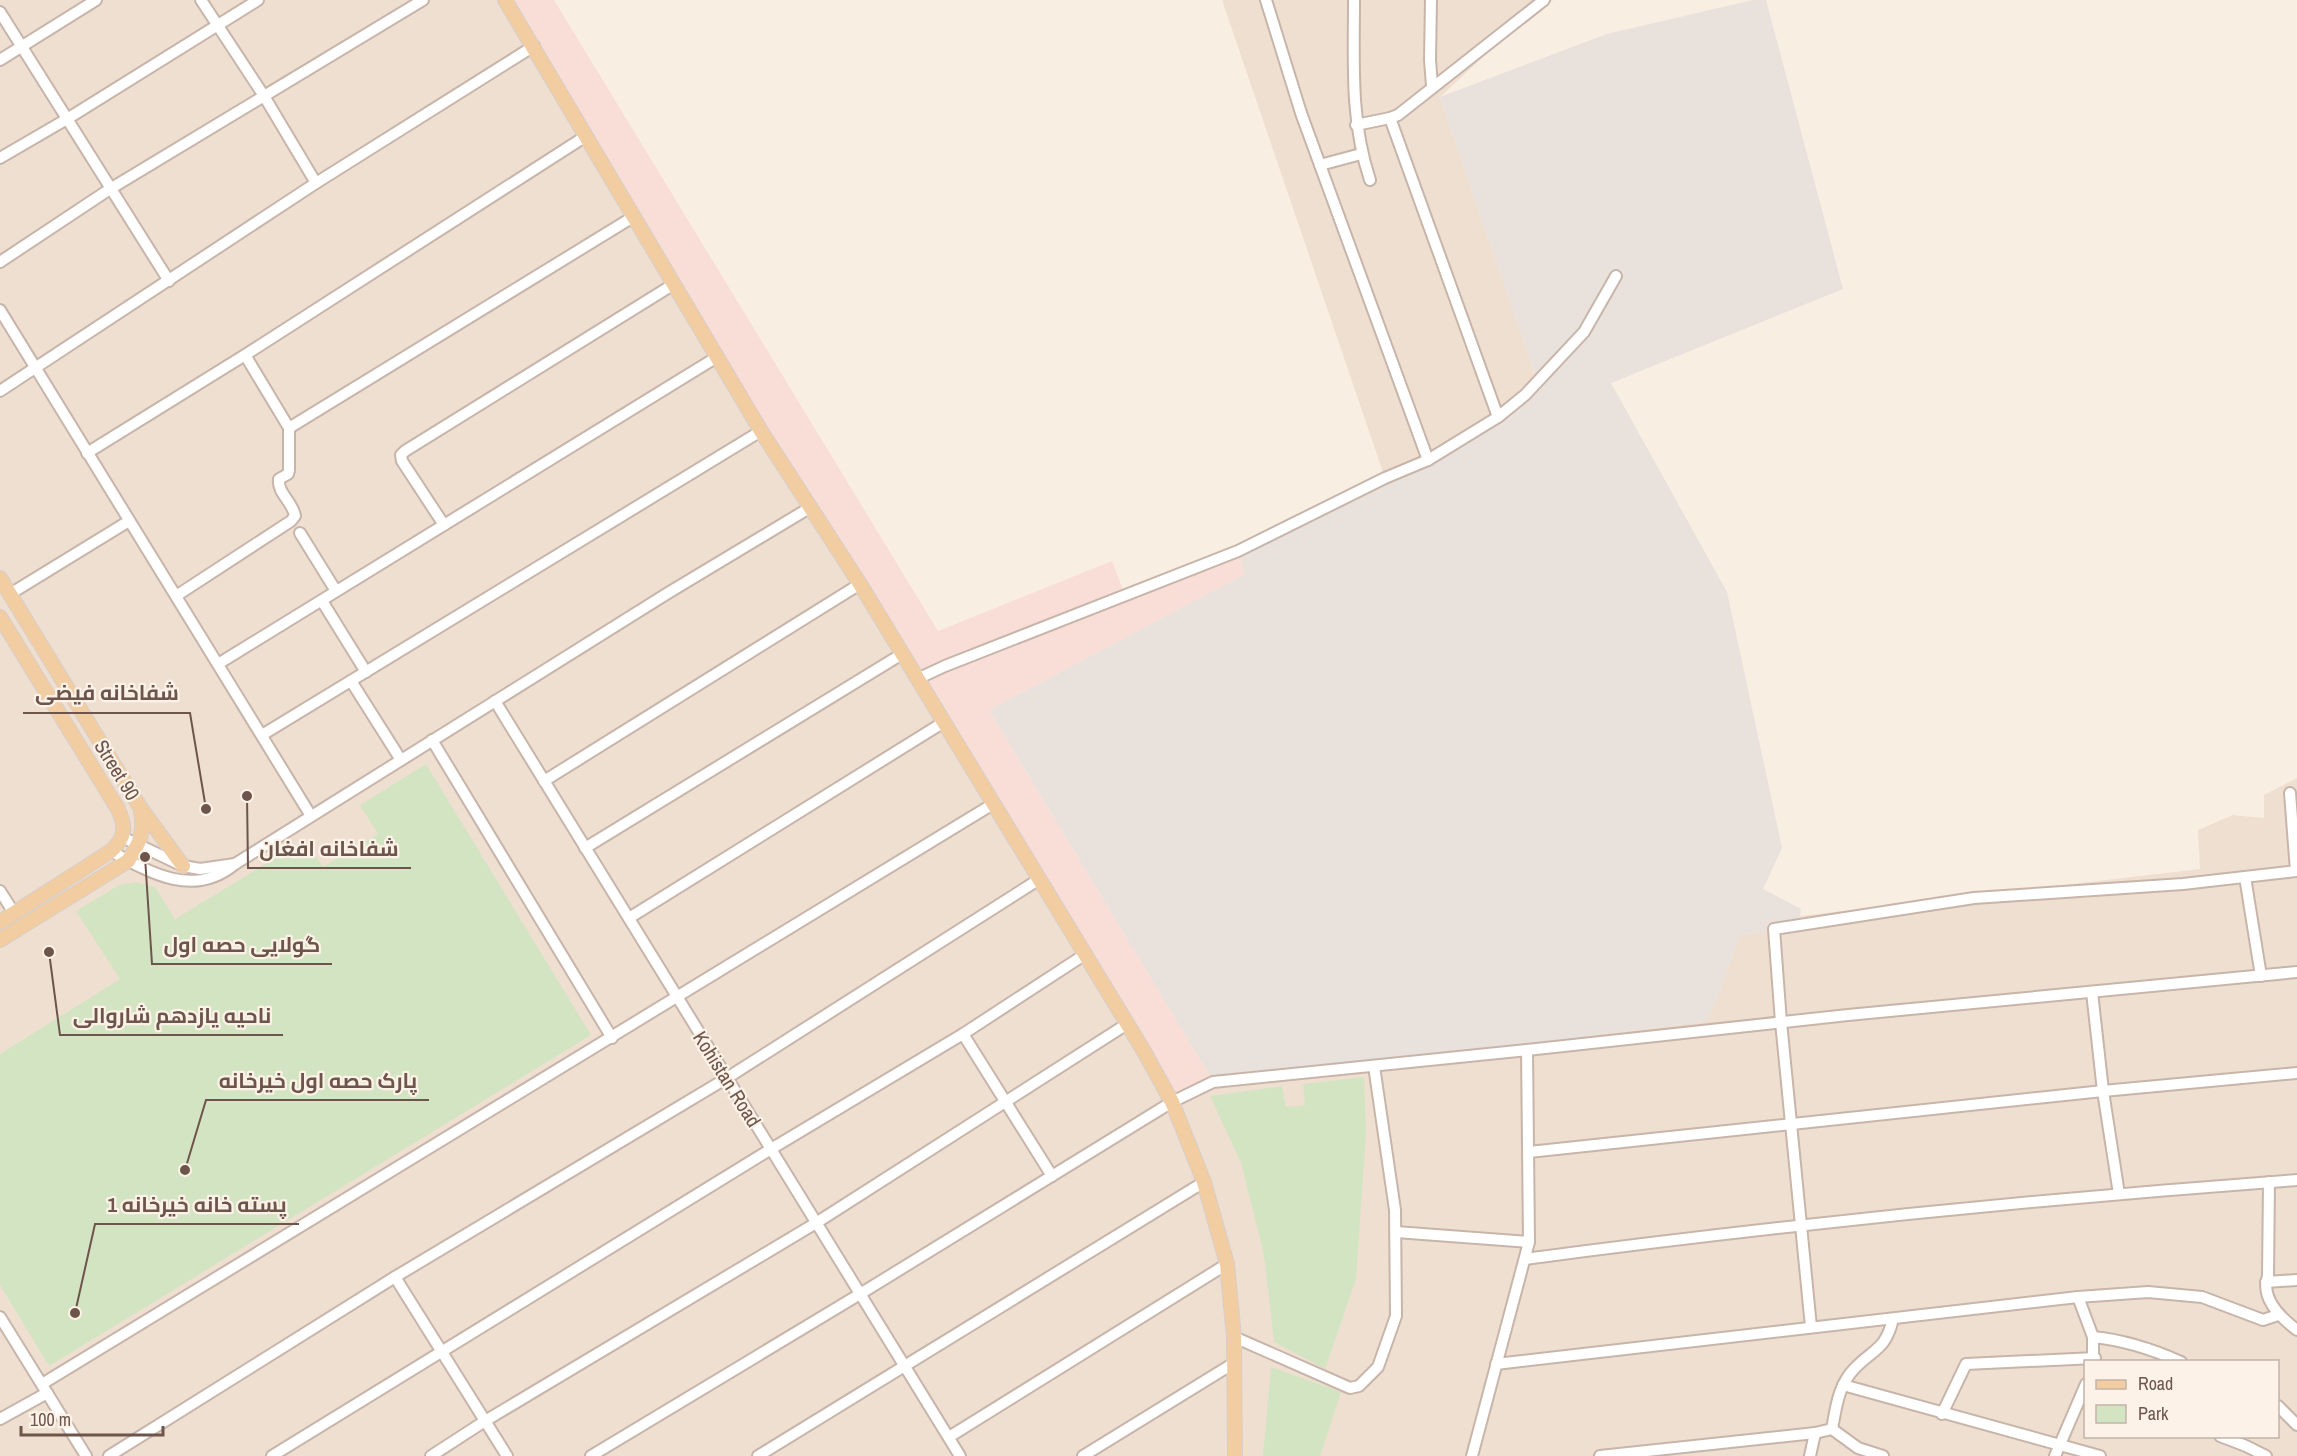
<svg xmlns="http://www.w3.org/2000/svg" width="2297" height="1456" font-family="'Archivo Narrow',Cairo,sans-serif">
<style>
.residential{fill:#efdfd1;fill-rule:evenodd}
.commercial{fill:#f8ded6}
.industrial{fill:#e8e1dc}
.green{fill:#d3e4c2}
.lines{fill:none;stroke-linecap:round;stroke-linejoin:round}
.minor-casing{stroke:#c8b5aa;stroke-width:14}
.major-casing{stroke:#d6cfcd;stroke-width:16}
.minor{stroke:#fff;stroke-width:10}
.major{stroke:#f1cda1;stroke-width:14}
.labels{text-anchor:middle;stroke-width:4.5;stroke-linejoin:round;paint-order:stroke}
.street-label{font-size:20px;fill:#6d554b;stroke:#fcf2e7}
.leader{fill:none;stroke:#6d554b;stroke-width:2}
.callout-dot{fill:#6d554b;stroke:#fcf2e7;stroke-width:2}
.callout-label{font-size:21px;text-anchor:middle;font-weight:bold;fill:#6d554b;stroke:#fcf2e7;stroke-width:4.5;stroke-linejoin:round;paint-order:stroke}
</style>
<rect width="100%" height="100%" fill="#f9eee2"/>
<g class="residential">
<path d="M0,0H505L1172,1102L1210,1076L1516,1045L1706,1021L1717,998L1740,935L1767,931L1800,916L2200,869L2198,830L2233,815L2264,818V795L2297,778V1456H0ZM2086,1362H2278V1436H2086Z"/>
<path d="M1222,0H1554L1537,7L1440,97L1537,380L1498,417L1385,478Z"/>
</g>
<path class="commercial" d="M505,0H554L938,631L1112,561L1125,595L1238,551L1245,574L989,710L1210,1076L1172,1102Z"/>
<path class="industrial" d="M1753,0H1766L1843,289L1611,383L1727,592L1782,848L1763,889L1801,909L1800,916L1767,931L1740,935L1717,998L1706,1021L1516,1045L1210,1076L989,710L1245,574L1238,551L1469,435L1537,380L1440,97L1607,34Z"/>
<g class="green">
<path d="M426,764L591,1035L49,1366L0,1285V1054L120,979L76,911L119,885L136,882L155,887L175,919L305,840L323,867L378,834L360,805Z"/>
<path d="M1364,1077L1366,1133L1356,1279L1325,1369L1274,1342L1264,1255L1241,1163L1210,1096L1282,1086L1286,1107L1305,1105L1303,1084Z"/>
<path d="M1271,1367L1341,1392L1320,1456H1263Z"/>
</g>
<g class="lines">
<g class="minor-casing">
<g id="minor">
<path d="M201,0L264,96L316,183"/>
<path d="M1266,0L1301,113L1428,460"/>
<path d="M1354,0C1354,63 1350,120 1370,180"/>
<path d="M1431,0L1430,60L1432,86"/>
<path d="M0,12L169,281"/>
<path d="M0,60L96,0"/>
<path d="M1390,118L1498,417"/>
<path d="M1356,125L1390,118L1398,115L1544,0"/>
<path d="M0,158L67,119L258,0"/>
<path d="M1320,165L1361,154"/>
<path d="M0,262L110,189L423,0"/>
<path d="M0,310L311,816"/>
<path d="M0,391L316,183L534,46"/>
<path d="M289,428L633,217"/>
<path d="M87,453L245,355L586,136"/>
<path d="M444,525L402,461L401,455L405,451L674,284"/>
<path d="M300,533L336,591"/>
<path d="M10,594L129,521"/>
<path d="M176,596L291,521L295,516C293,502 277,493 279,479L288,474L289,470V428L245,355"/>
<path d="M322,601L366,672"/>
<path d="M218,664L717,357"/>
<path d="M917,679L945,666L1238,551L1385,478L1428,460L1498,417L1525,395L1584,332L1616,276"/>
<path d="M351,681L401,760"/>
<path d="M495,701L960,1456"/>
<path d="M262,735L761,431"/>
<path d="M432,740L612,1038"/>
<path d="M544,781L860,584"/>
<path d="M2290,793L2296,871"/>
<path d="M122,837L183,866L200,869L235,864"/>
<path d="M585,848L902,654"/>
<path d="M111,851C152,874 194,898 235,864L668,593L811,507"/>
<path d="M2245,877L2261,976"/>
<path d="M0,891L14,913"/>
<path d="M629,918L944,722"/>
<path d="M2092,992L2103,1091L2119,1194"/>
<path d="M963,1034L1052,1176"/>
<path d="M1529,1152L2103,1091L2297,1073"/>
<path d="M2269,1182L2268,1276C2260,1298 2281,1318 2297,1330"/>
<path d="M1396,1232L1529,1242"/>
<path d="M1525,1259C1781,1225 2039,1199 2297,1180"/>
<path d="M395,1277L507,1456"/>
<path d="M2266,1282L2297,1280"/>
<path d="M2078,1297L2093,1337V1362"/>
<path d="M0,1317L86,1456"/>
<path d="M1811,1327L1781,1022L1774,929L1974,898L2183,884L2297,871"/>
<path d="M1234,1337L1350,1388L1359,1386L1378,1367L1396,1316L1395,1210L1374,1066"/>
<path d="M2093,1337C2124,1340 2152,1349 2181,1362"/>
<path d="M1496,1364L2078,1297L2148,1292L2202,1297L2263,1320L2278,1315"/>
<path d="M42,1384L993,804"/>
<path d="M1843,1385L2100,1456"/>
<path d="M2278,1406L2297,1425"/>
<path d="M1942,1414L1966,1364L2095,1358"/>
<path d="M0,1419L47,1393"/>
<path d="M1832,1429C1836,1408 1838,1386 1854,1369C1874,1348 1885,1351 1893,1319"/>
<path d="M2220,1436L2246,1446L2266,1456"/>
<path d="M949,1437L1227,1264"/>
<path d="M109,1456L395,1277L727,1078L1038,880"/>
<path d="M272,1456L771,1149L963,1034L1084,955"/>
<path d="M431,1456L485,1421L816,1223L1127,1024"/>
<path d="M591,1456L860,1294L1172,1102L1213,1082L1527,1050L1848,1015L2297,972"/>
<path d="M758,1456L1204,1182"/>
<path d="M1083,1456L1234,1363"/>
<path d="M1472,1456L1529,1242L1527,1050"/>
<path d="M1600,1456L1815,1433L1832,1429L1858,1448L1883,1456"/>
<path d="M1810,1456L1815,1433"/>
<path d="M2055,1456L2086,1384"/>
</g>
</g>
<g class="major-casing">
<g id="major">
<path d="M505,0L761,431L860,584L1142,1048L1172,1102L1204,1182L1227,1264L1234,1337L1235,1456"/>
<path d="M0,578L140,807L183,866"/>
<path d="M0,617L118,809C126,827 126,837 111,851L0,922"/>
<path d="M0,940L128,861C139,844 145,833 141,812"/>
</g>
</g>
<use href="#minor" class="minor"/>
<use href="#major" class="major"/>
</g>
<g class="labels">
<g class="street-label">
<text transform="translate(117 770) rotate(58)" y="7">Street 90</text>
<text transform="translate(727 1079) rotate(58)" y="7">Kohistan Road</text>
</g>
</g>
<path class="leader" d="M206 809L190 713H23M247 796L248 868H411M145 857L152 964H332M49 952L60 1035H283M185 1170L206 1100H429M75 1313L95 1224H299"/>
<g class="callout-dot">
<circle cx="206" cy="809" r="6"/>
<circle cx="247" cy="796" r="6"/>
<circle cx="145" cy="857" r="6"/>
<circle cx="49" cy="952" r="6"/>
<circle cx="185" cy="1170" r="6"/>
<circle cx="75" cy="1313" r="6"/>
</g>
<g class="callout-label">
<text x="107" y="700">شفاخانه فیضی</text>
<text x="329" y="856">شفاخانه افغان</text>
<text x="242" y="952">گولایی حصه اول</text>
<text x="172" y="1023">ناحیه یازدهم شاروالی</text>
<text x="318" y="1088">پارک حصه اول خیرخانه</text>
<text x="197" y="1212">1 پسته خانه خیرخانه</text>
</g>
<rect x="2084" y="1360" width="195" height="78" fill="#fcf2e7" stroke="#c3b3a9" stroke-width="1.5"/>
<rect x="2096" y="1380" width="30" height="9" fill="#f1cda1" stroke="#c3b3a9" stroke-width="1.5"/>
<text x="2138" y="1390" font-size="18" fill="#6d554b">Road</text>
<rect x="2096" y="1405" width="30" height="18" fill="#d3e4c2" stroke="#c3b3a9" stroke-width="1.5"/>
<text x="2138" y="1420" font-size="18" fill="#6d554b">Park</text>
<path d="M21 1426v9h142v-9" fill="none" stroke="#6d554b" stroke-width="3"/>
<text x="30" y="1426" font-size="18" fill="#6d554b" stroke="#fcf2e7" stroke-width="4.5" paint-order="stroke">100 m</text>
</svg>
